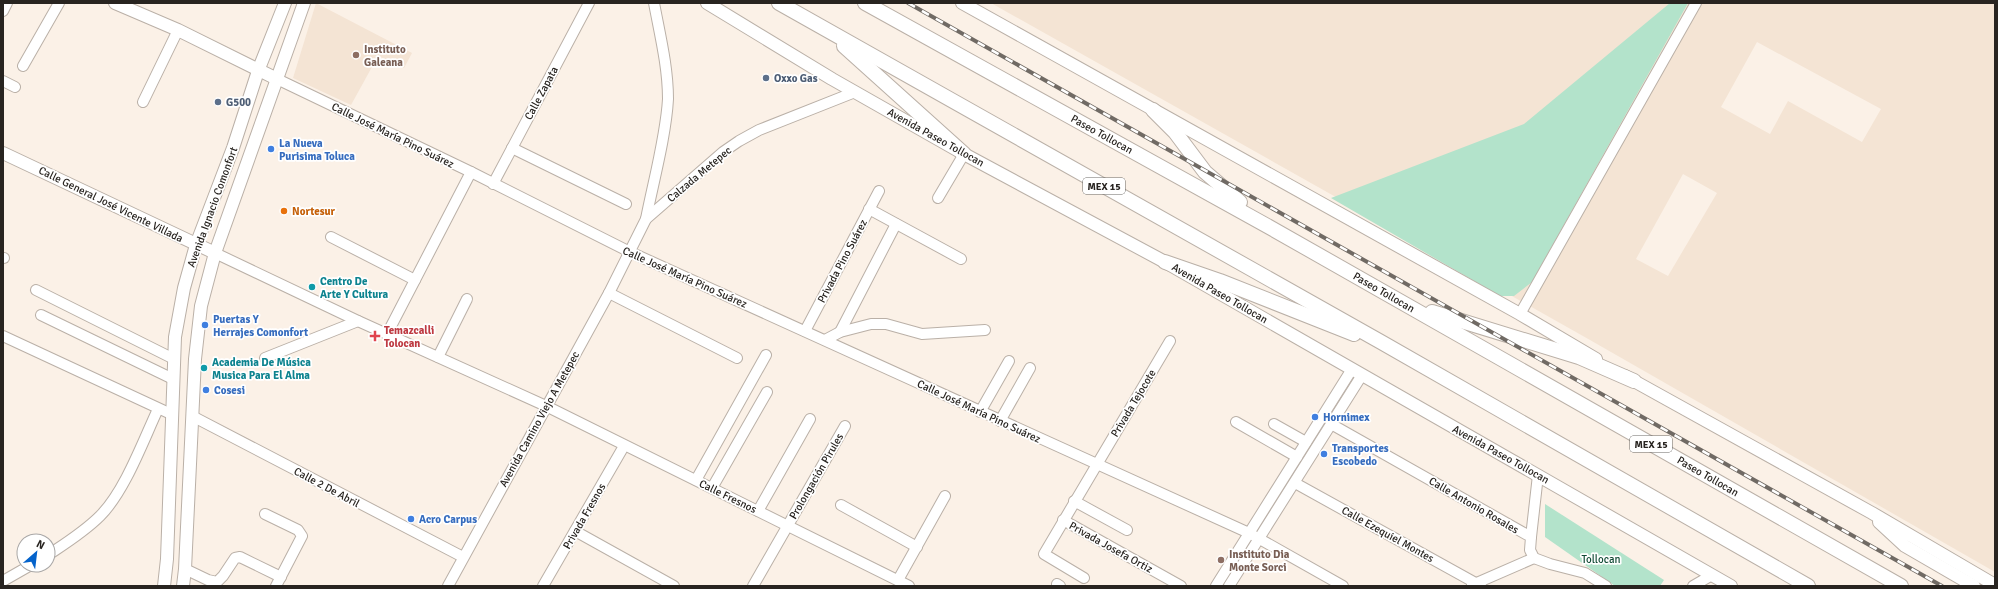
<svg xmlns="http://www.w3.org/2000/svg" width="1998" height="589" font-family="Signika,sans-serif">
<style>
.built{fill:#f4e4d4;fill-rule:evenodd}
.green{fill:#b3e3cb}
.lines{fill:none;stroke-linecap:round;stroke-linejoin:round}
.minor-casing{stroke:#bab0a7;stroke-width:12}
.major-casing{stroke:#bab0a7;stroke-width:14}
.highway-casing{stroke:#bab0a7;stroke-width:16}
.minor{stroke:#fff;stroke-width:10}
.major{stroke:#fff;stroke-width:12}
.highway{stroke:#fff;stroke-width:14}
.rail-casing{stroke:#706a64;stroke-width:4}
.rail{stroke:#fff;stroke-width:2.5;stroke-dasharray:8;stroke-linecap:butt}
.education-dot{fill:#8d6e63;stroke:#fff;stroke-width:1.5}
.service-dot{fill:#5c6f8a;stroke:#fff;stroke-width:1.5}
.shop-dot{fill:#3f7fe0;stroke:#fff;stroke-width:1.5}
.food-dot{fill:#e8710a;stroke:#fff;stroke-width:1.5}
.culture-dot{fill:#0f9aa8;stroke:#fff;stroke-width:1.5}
.health-dot{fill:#e0444e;stroke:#fff;stroke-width:1.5}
.labels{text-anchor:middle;stroke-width:3.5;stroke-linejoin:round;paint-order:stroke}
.shield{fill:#fff;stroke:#686663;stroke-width:1}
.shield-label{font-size:10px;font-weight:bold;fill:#282420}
.education-label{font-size:11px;font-weight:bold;fill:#785e54;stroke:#fff;text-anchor:start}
.service-label{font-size:11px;font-weight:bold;fill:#4e5e75;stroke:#fff;text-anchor:start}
.street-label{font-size:11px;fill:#282420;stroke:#fff}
.shop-label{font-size:11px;font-weight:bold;fill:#366cbe;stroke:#fff;text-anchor:start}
.food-label{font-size:11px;font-weight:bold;fill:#c56008;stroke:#fff;text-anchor:start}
.culture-label{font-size:11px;font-weight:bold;fill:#0d838f;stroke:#fff;text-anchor:start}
.health-label{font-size:11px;font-weight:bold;fill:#be3a42;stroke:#fff;text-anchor:start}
.park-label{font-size:11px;fill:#104a34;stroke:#fff}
</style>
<rect width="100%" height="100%" fill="#fbf1e7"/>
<g class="built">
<path d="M316,3L412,53L404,68L378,56L351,105L293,78Z"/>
<path d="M991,3H1995V572L1590,340ZM1757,42L1881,109L1862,142L1788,101L1770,134L1721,107ZM1683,174L1717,193L1668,276L1636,259Z"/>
</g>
<g class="green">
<path d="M1670,3H1688L1532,282L1514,296H1500L1331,198L1524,124Z"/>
<path d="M1545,504L1664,580L1660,586H1615L1545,537Z"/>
</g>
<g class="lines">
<g class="minor-casing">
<g id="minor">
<path d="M3,11L7,3"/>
<path d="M23,66L59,3"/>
<path d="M277,79L471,172L630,252L1249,533L1343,586"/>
<path d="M3,81L15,87"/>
<path d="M143,102L178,30"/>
<path d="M512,148L626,204"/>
<path d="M493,184L589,3"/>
<path d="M938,198L964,154"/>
<path d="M869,209L961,259"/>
<path d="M646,219C653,183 666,136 668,99C668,67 660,35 654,3"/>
<path d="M331,237L415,280"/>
<path d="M215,253L358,321L546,406L909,586"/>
<path d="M3,258H4"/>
<path d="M36,290L174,359"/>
<path d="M609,293L737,358"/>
<path d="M1520,314L1696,3"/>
<path d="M41,315L173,379"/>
<path d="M805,331L879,191"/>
<path d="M840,332L896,224"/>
<path d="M387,334L471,172"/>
<path d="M3,336L171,414"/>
<path d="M825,340L840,332L871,324H886L922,334L985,330"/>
<path d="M438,357L467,299"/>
<path d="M265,358L358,321"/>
<path d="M980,412L1009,361"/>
<path d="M192,416L463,557"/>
<path d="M1000,421L1030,368"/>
<path d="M1236,422L1297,457"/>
<path d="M1274,424L1306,442"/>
<path d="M1331,424L1531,537L1530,550L1534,558L1550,564L1585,573L1606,586"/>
<path d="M696,480L766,355"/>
<path d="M1295,483L1481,586"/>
<path d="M712,488L767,392"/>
<path d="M1074,501L1127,530"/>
<path d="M841,505L917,547"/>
<path d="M758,511L810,419"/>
<path d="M265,514L298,530L302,536L276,586"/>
<path d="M1063,520L1181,586"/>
<path d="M575,531L674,586"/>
<path d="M1531,537L1538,475"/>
<path d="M48,555C66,543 84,532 100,516C125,491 143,441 158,409"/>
<path d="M185,569L208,580L217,582L223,576L235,558L240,557L281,577"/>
<path d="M1084,578L1044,554L1170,341"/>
<path d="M898,580L945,496"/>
<path d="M3,581L31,565"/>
<path d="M1057,584L1060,586"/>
<path d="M1472,585L1534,558"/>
<path d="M448,586L609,293L646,219L723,152L739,141L759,130L855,92"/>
<path d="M543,586L624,446"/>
<path d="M753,586L845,426"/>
<path d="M1216,586L1352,369"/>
<path d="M1229,586L1362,375"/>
<path d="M1693,586L1712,575"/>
</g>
</g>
<g class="major-casing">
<g id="major">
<path d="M115,3L178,30L277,79"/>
<path d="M707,3L832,79L964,154L1165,262L1731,586"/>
<path d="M962,3L1520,314L1596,359"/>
<path d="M3,153L215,253"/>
<path d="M1625,376L1872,513L1995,585"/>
<path d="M1879,522L1905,546L1974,586"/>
<path d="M164,586L167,559L175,337L184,288L196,245L233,148L258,71L285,3"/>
<path d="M183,586L185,569L195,359L201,306L215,253L304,3"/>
</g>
</g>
<g class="highway-casing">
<g id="highway">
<path d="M779,3L1381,342L1808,586"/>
<path d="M865,3L1271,228L1901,586"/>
<path d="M844,46L964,154"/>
<path d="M1153,110L1175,132L1205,172L1240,202"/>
<path d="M1165,262L1220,281L1354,334"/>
<path d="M1432,312L1579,357L1634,381"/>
</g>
</g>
<use href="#minor" class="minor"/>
<use href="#major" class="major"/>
<use href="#highway" class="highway"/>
<g class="rail-casing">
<path id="rail" d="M908,3L1942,586"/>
</g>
<use href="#rail" class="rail"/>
</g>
<g class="education-dot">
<circle cx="356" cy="55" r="4"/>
<circle cx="1221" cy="560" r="4"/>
</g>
<g class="service-dot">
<circle cx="766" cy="78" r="4"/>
<circle cx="218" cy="102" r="4"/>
</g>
<g class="shop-dot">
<circle cx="271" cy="149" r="4"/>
<circle cx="205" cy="325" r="4"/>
<circle cx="206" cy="390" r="4"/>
<circle cx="1315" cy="417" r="4"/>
<circle cx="1324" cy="454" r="4"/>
<circle cx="411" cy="519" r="4"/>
</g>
<circle class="food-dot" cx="284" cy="211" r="4"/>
<g class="culture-dot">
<circle cx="312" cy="287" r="4"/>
<circle cx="204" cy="368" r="4"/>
</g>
<path class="health-dot" d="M373 330h4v4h4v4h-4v4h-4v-4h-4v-4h4z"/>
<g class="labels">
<g class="shield">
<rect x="1083" y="178" width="42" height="16" rx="3"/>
<rect x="1630" y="436" width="42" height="16" rx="3"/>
</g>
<g class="shield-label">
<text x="1104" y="190">MEX 15</text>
<text x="1651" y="448">MEX 15</text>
</g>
<g class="education-label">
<text x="364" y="53">Instituto<tspan x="364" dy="13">Galeana</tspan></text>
<text x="1229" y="558">Instituto Dia<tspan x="1229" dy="13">Monte Sorci</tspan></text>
</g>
<g class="service-label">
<text x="774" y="82">Oxxo Gas</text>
<text x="226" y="106">G500</text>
</g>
<g class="street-label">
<text transform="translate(541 93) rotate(-62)" y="4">Calle Zapata</text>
<text transform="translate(1102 134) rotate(29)" y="4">Paseo Tollocan</text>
<text transform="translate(393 135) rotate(26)" y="4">Calle José María Pino Suárez</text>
<text transform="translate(936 137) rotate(29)" y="4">Avenida Paseo Tollocan</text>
<text transform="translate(699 174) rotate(-40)" y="4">Calzada Metepec</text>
<text transform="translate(111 204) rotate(26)" y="4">Calle General José Vicente Villada</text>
<text transform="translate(212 207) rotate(-70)" y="4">Avenida Ignacio Comonfort</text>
<text transform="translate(842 261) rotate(-62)" y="4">Privada Pino Suárez</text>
<text transform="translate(685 277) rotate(24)" y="4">Calle José María Pino Suárez</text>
<text transform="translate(1384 292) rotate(30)" y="4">Paseo Tollocan</text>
<text transform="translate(1220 293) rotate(30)" y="4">Avenida Paseo Tollocan</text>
<text transform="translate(1133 403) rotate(-59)" y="4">Privada Tejocote</text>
<text transform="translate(979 411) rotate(25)" y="4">Calle José María Pino Suárez</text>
<text transform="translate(539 419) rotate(-61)" y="4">Avenida Camino Viejo A Metepec</text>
<text transform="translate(1501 454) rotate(29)" y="4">Avenida Paseo Tollocan</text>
<text transform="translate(816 476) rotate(-60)" y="4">Prolongación Pirules</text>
<text transform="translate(1708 476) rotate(30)" y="4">Paseo Tollocan</text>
<text transform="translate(327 487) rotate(28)" y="4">Calle 2 De Abril</text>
<text transform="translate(728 496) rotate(26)" y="4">Calle Fresnos</text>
<text transform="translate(1474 505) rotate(30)" y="4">Calle Antonio Rosales</text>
<text transform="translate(584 516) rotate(-60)" y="4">Privada Fresnos</text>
<text transform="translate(1388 534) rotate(29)" y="4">Calle Ezequiel Montes</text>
<text transform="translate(1111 547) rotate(29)" y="4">Privada Josefa Ortiz</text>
</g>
<g class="shop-label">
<text x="279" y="147">La Nueva<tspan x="279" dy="13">Purisima Toluca</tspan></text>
<text x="213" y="323">Puertas Y<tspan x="213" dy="13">Herrajes Comonfort</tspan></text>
<text x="214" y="394">Cosesi</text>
<text x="1323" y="421">Hornimex</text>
<text x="1332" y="452">Transportes<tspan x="1332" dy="13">Escobedo</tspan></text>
<text x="419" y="523">Acro Carpus</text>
</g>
<g class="food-label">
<text x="292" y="215">Nortesur</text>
</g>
<g class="culture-label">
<text x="320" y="285">Centro De<tspan x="320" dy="13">Arte Y Cultura</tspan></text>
<text x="212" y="366">Academia De Música<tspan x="212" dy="13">Musica Para El Alma</tspan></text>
</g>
<g class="health-label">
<text x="384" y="334">Temazcalli<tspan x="384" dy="13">Tolocan</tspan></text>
</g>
<g class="park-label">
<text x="1601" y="563">Tollocan</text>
</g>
</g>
<rect width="1998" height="589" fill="none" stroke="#282420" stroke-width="8"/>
<g transform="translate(36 553) rotate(28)"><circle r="19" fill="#ffffff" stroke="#a9a7a6"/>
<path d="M0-3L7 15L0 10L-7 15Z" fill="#0463cb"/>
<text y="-6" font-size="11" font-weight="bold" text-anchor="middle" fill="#282420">N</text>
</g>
</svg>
